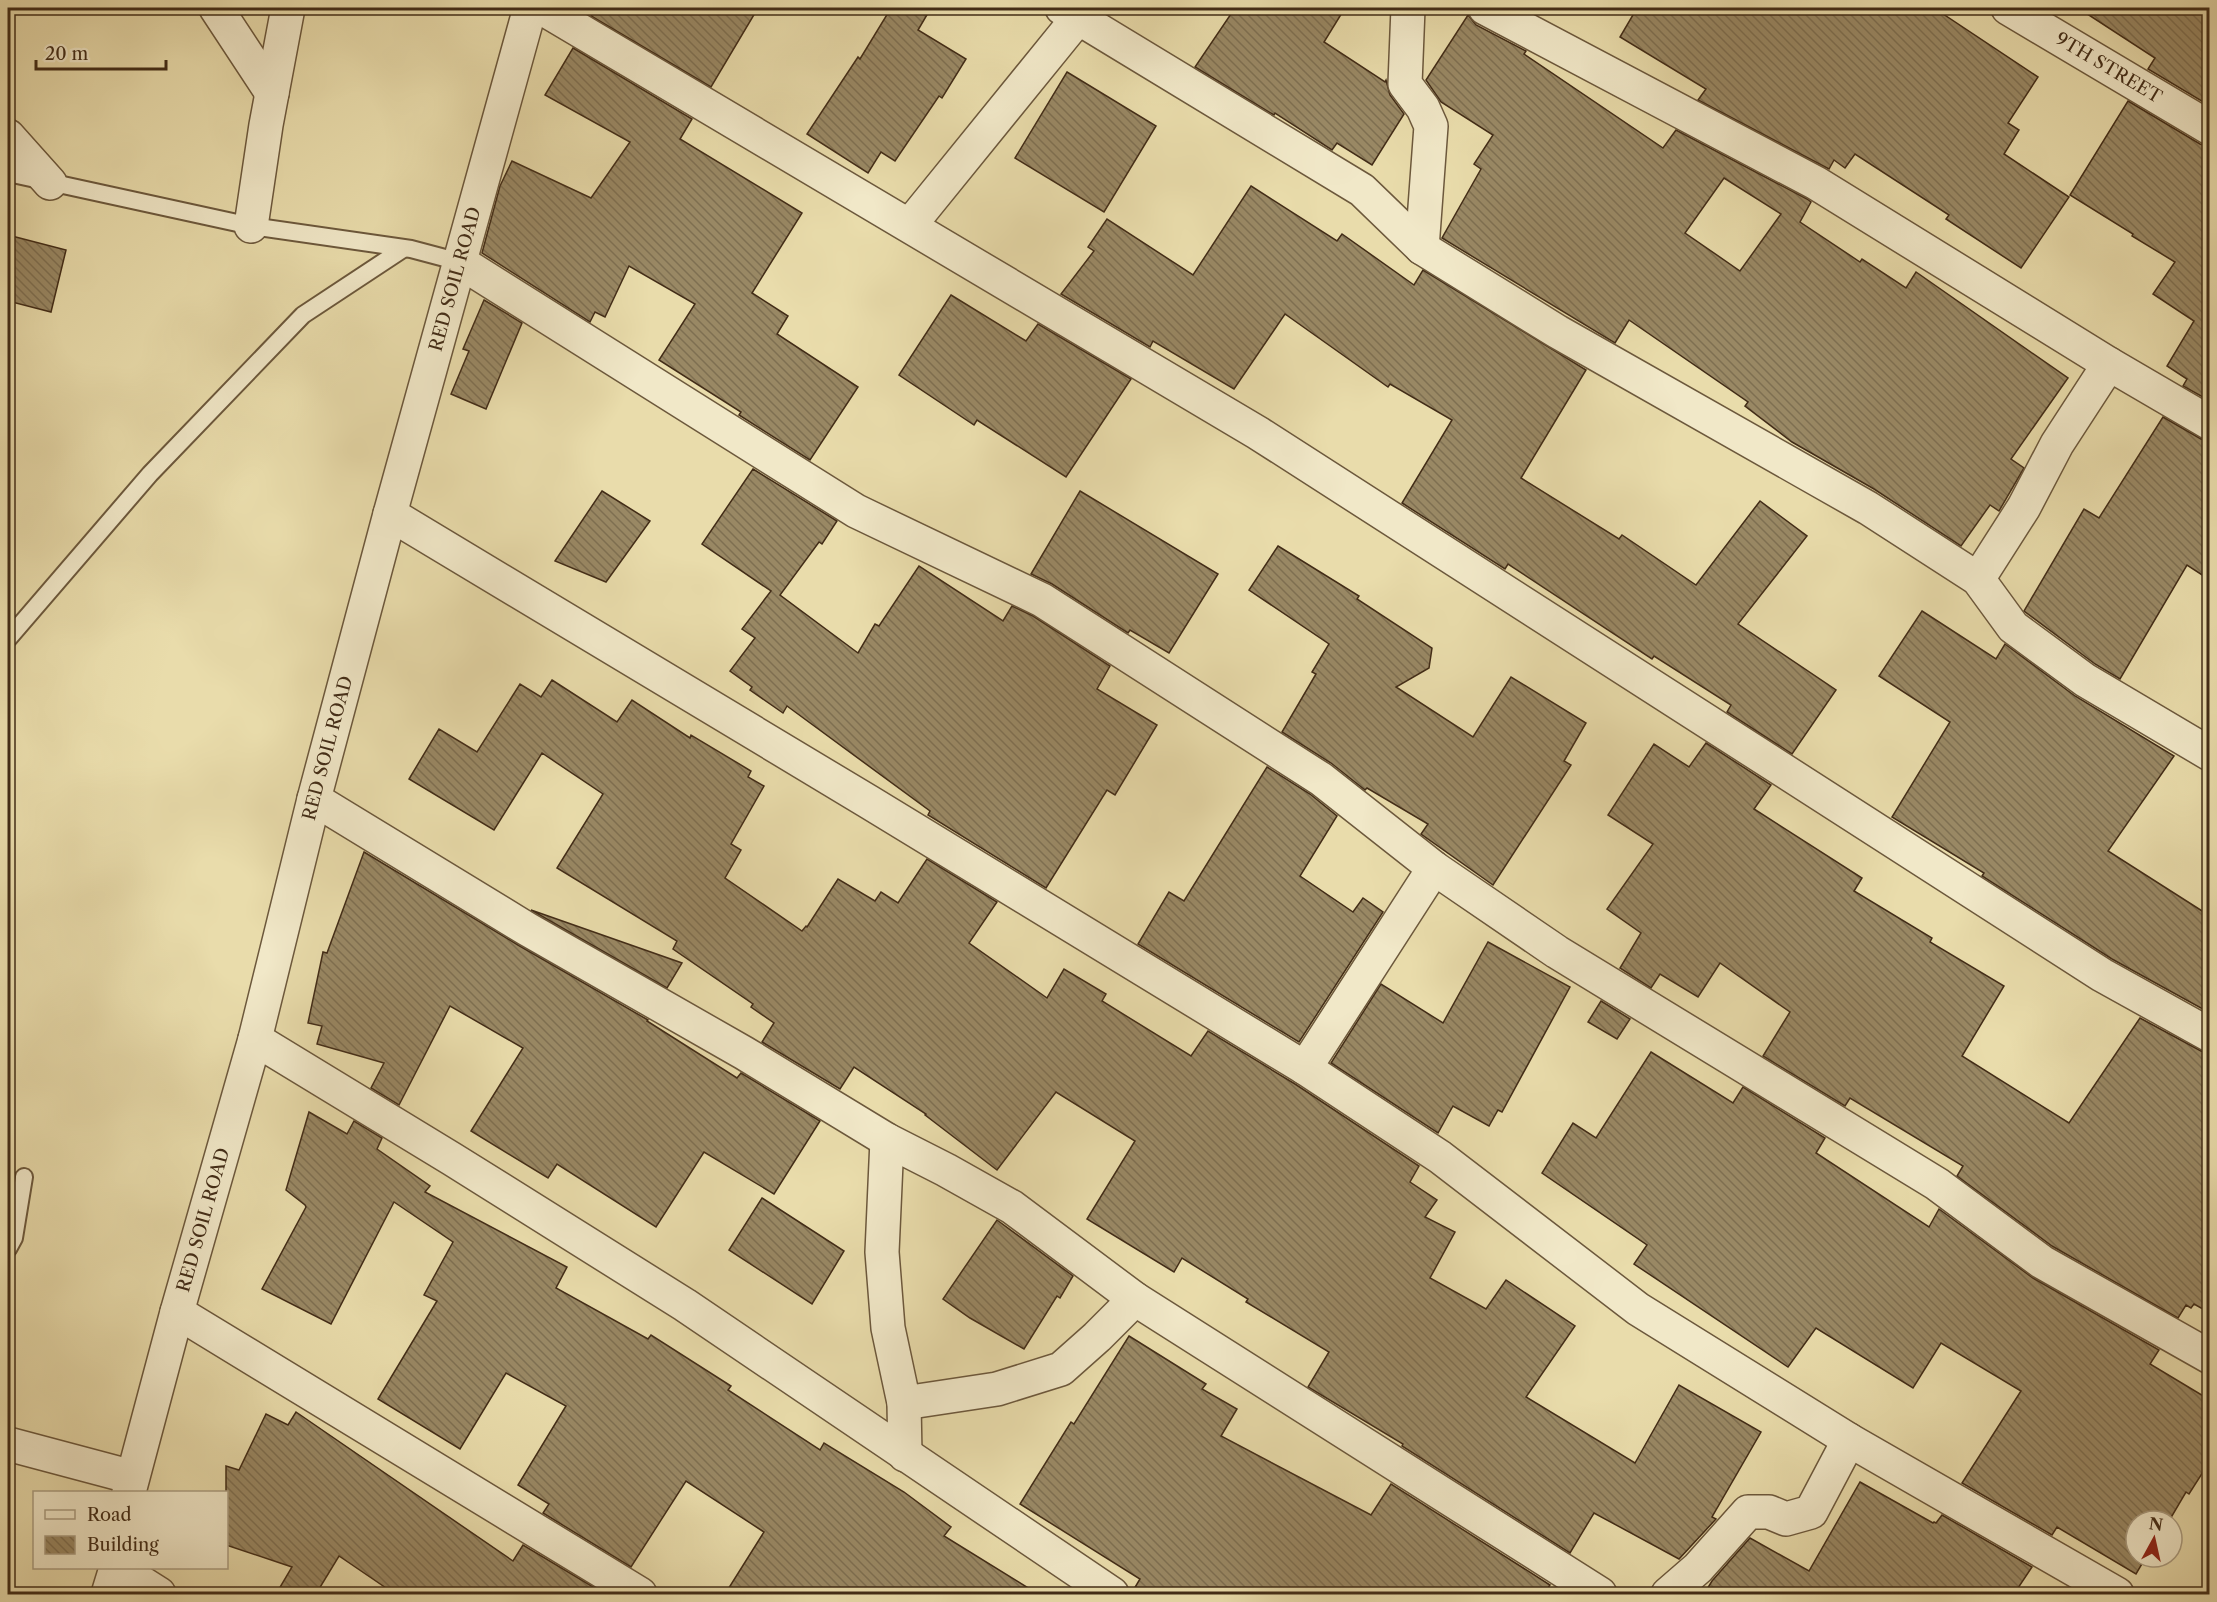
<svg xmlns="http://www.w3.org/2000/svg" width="2217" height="1602" font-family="'Libre Caslon Text',serif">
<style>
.building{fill:url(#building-back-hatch);stroke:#422c17;stroke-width:1.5;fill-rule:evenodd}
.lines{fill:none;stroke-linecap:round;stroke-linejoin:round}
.service-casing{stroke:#6c583c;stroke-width:20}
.minor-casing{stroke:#6c583c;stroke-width:36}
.tertiary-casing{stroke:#6c583c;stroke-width:36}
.service{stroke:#f1e8c8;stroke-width:16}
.minor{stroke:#f1e8c8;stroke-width:33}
.tertiary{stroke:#f1e8c8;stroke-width:33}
.labels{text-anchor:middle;stroke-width:4.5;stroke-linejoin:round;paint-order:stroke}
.street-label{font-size:18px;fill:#422c17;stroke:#f1e8c8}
</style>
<defs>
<pattern id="building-back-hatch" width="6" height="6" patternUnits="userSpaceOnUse" patternTransform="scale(1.5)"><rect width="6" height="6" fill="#998864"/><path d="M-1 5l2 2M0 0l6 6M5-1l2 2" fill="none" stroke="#7e6f51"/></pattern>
</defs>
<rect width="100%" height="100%" fill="#e9dcab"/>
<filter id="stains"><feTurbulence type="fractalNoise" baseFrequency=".00333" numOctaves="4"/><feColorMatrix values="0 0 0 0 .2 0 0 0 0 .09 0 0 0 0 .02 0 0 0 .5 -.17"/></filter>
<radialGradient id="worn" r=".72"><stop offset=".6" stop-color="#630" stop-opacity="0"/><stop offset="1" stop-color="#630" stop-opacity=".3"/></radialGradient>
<g class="building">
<path d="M596,8H758L711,87L591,16Z"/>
<path d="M891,8H931L918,30L966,59L942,98L939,96L895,161L881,152L868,173L807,134L858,57L860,59Z"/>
<path d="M1235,8H1345L1324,42L1385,82L1386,80L1390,95L1404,114L1372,165L1337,143L1332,150L1275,113L1274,115L1195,67Z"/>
<path d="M1637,8H1934L2038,77L2008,123L2019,130L2004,154L2069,197L2021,268L1946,219L1949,215L1855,154L1845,168L1834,160L1829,169L1698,100L1706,89L1620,37Z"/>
<path d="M2078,8H2210V106L2148,69L2155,58Z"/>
<path d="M1468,15L1476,25L1526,51L1524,54L1663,148L1676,130L1807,199L1811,202L1800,222L1860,262L1862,259L1906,288L1916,272L2068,378L2011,459L2024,468L1999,511L1990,505L1961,546L1874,489L1792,442L1745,406L1748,402L1629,320L1615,343L1442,238L1481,169L1474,164L1493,135L1441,102L1426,80ZM1724,178L1781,214L1740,271L1685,233Z"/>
<path d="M573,48L692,119L680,139L802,213L752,293L788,316L777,334L858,387L810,460L739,415L741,412L659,360L695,304L629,266L605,317L595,312L590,322L482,253L500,186L512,161L591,198L630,142L545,95Z"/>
<path d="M1067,72L1156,126L1104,212L1015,158Z"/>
<path d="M2128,101L2200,144L2210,147V401L2183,386L2187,379L2167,366L2194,321L2153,294L2175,262L2132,236L2133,234L2070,195Z"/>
<path d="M1251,186L1337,241L1342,234L1414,285L1423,270L1586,370L1521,478L1619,539L1622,535L1696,585L1760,501L1807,536L1738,624L1836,690L1792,754L1727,712L1731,705L1654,656L1652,659L1508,564L1505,569L1402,503L1452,420L1390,384L1388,387L1285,314L1234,389L1153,341L1150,347L1061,294L1094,251L1088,247L1107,219L1193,275Z"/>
<path d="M8,235L66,250L51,312L8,301Z"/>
<path d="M951,295L1026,341L1038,324L1131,379L1066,477L977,420L974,425L899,375Z"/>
<path d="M484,300L522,323L486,409L451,394L469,351L463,349Z"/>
<path d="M2163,417L2201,439L2210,442V580L2187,565L2120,679L2095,664L2024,611L2084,509L2099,518Z"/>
<path d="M753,469L837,521L822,544L819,542L780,595L858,653L875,624L879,626L919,566L1003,621L1012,606L1033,616L1110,666L1097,689L1157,725L1115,795L1107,790L1046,888L928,815L930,811L787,706L783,713L750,690L752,687L730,671L755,638L742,629L771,591L702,544Z"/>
<path d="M602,491L650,521L606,582L555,561Z"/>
<path d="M1080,491L1218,574L1169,653L1130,630L1128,633L1052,584L1031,574Z"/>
<path d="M1278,546L1359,596L1357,599L1432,648L1429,668L1396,687L1473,737L1511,677L1586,723L1564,761L1571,765L1493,885L1421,834L1428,824L1367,788L1365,790L1331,763L1282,732L1316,674L1312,672L1329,644L1249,590Z"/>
<path d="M1922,611L1996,659L2005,644L2075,696L2174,756L2108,851L2210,916V1013L2112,959L1982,876L1984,873L1892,817L1950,722L1879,676Z"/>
<path d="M552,680L617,722L632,700L690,738L691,735L751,771L748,777L764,786L731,844L741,850L725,878L802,931L806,926L807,927L838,879L875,901L881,892L898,903L927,859L997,902L969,943L1047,998L1064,969L1106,994L1102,1001L1191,1056L1208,1031L1295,1084L1419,1166L1410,1182L1437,1200L1425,1217L1455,1232L1430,1278L1486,1309L1506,1280L1575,1326L1526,1397L1635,1463L1679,1385L1761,1432L1712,1517L1716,1519L1679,1559L1594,1513L1570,1553L1402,1446L1403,1444L1308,1387L1329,1352L1246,1302L1248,1299L1182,1258L1174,1272L1087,1219L1135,1141L1056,1092L997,1170L925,1115L926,1114L854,1067L840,1089L762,1042L774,1023L751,1007L753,1004L673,949L677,941L557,868L603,794L542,753L494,830L409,779L439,729L477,752L520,684L541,697Z"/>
<path d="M1706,743L1771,785L1754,809L1862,878L1854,891L1932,938L1930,942L2004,986L1962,1056L2069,1123L2140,1018L2201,1051L2210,1054V1313L2194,1304L2191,1308L2186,1305L2178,1318L2052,1246L1957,1176L1963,1166L1850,1098L1845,1106L1763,1056L1790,1012L1720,963L1698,997L1660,974L1651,988L1620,968L1641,933L1607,909L1653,844L1608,815L1654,744L1689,767Z"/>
<path d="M1267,767L1310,794L1337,816L1300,876L1353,912L1363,898L1383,912L1299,1042L1138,944L1169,892L1184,901Z"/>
<path d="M364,852L518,945L648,1020L647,1021L737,1078L741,1073L820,1121L774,1194L704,1152L656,1227L557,1164L548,1178L471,1131L523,1048L450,1006L399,1105L371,1088L384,1063L317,1044L322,1026L308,1023L323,952L327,953Z"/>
<path d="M531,910L682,963L667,988Z"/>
<path d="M1488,942L1570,987L1502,1112L1498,1110L1489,1126L1453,1106L1438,1133L1331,1063L1381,984L1443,1023Z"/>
<path d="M1601,1001L1630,1019L1617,1039L1588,1022Z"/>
<path d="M1651,1052L1733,1103L1743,1087L1825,1138L1816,1153L1929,1227L1939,1209L2033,1278L2159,1350L2150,1364L2210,1400V1461L2189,1494L2186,1492L2169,1521H2136V1557H2146L2136,1574L2057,1527L2052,1535L1962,1483L2021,1391L1941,1343L1913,1388L1816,1328L1788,1367L1634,1264L1647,1245L1542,1173L1573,1123L1596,1138Z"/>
<path d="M309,1112L347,1134L354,1121L382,1138L377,1149L430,1186L425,1192L567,1267L556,1288L648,1339L651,1335L731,1386L728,1390L820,1450L824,1443L904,1492L951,1527L944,1536L1038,1594H725L764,1532L686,1481L631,1567L543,1513L549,1504L518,1485L566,1406L506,1373L460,1449L378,1399L437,1301L424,1295L453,1242L394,1202L331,1324L262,1289L306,1207L305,1205L286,1190Z"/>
<path d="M762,1198L844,1251L812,1304L729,1250Z"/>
<path d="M997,1220L1073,1276L1060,1298L1057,1296L1024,1349L970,1318L943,1299Z"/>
<path d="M1129,1336L1206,1384L1202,1389L1237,1409L1221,1436L1371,1515L1391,1484L1550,1585L1544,1594H1131L1140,1579L1020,1504L1071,1422L1074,1424Z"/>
<path d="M296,1412L513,1561L523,1545L605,1594H395L339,1556L316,1594H276L292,1567L226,1545V1466L239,1470L266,1414L288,1425Z"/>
<path d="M1860,1482L1933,1523L1934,1522L1936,1523L1942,1515L2032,1567L2014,1594H1704L1712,1581L1750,1538L1809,1571Z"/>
</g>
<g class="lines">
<g class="service-casing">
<g id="service">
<path d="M8,173L251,226L411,249L460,262"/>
<path d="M8,639L150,474L303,315L403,249"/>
<path d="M8,1249L14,1238L24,1177"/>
</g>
</g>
<g class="minor-casing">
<g id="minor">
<path d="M216,8L272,93"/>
<path d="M542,8L1258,433L2102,975L2210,1035"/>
<path d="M1062,8L1362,190L1422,248L1558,332L1868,508L1978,579L2013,627L2085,680L2210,754"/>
<path d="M1408,8L1405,84L1423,108L1431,126L1422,248"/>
<path d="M1485,8L1816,183L2109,364L2210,423"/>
<path id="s1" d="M2008,8L2210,128"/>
<path d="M8,136L50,183"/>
<path d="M910,225L1078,18"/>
<path d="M251,226L266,125L288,8"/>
<path d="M460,262L856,511L1042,600L1321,779L1434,868L1557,952L1937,1184L2042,1262L2210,1357"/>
<path d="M390,514L869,802L1305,1068"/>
<path d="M1978,579L2024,507L2057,444L2109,364"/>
<path d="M314,799L527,929L744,1053L887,1140L946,1170L1012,1207L1135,1299L1600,1594"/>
<path d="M1434,868L1305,1068L1440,1157L1638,1309L1849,1440L2117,1594"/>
<path d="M255,1039L452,1159L685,1305L1112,1594"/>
<path d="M887,1140L882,1252L888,1328L904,1403L905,1455"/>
<path d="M177,1312L640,1594"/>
<path d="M904,1403L997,1389L1061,1369L1097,1337L1135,1299"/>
<path d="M8,1444L132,1477"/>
<path d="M118,1568L159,1594"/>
<path d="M1668,1594L1698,1568L1748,1512H1769L1786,1519L1811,1512L1849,1440"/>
</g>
</g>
<g class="tertiary-casing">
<g id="tertiary">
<path id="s2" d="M129,1492L177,1312L255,1039L314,799L390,514L530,8"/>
<path d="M108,1594L116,1568"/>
</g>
</g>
<use href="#service" class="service"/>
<use href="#minor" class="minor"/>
<use href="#tertiary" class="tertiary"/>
</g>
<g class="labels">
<g class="street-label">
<text dy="6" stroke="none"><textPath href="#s1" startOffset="117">9TH STREET</textPath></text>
<text dy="6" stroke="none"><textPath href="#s2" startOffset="1256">RED SOIL ROAD</textPath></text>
<text dy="6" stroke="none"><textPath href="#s2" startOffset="770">RED SOIL ROAD</textPath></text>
<text dy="6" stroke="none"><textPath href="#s2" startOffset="282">RED SOIL ROAD</textPath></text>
</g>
</g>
<rect width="2217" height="1602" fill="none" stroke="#e9dcab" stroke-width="30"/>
<rect x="9" y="9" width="2199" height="1584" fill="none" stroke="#422c17" stroke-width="3"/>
<rect x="15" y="15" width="2187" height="1572" fill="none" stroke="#422c17" stroke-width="1.5"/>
<rect x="33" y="1491" width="195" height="78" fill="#f1e8c8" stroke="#ab9d81" stroke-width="1.5"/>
<rect x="45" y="1510" width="30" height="9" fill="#f1e8c8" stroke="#ab9d81" stroke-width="1.5"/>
<text x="87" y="1521" font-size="18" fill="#422c17">Road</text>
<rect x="45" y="1536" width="30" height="18" fill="url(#building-back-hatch)" stroke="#ab9d81" stroke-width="1.5"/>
<text x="87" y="1551" font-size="18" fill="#422c17">Building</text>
<g transform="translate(2154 1539) rotate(8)"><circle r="28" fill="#f1e8c8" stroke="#ab9d81" stroke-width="1.5"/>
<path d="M0-4.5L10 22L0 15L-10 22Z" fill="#8f2418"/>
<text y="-9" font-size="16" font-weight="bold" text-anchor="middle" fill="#422c17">N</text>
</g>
<path d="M36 60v9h130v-9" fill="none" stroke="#422c17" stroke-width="3"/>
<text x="45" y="60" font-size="18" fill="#422c17" stroke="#f1e8c8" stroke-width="4.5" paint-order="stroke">20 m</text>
<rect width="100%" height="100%" filter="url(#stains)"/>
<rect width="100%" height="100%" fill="url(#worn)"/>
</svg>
